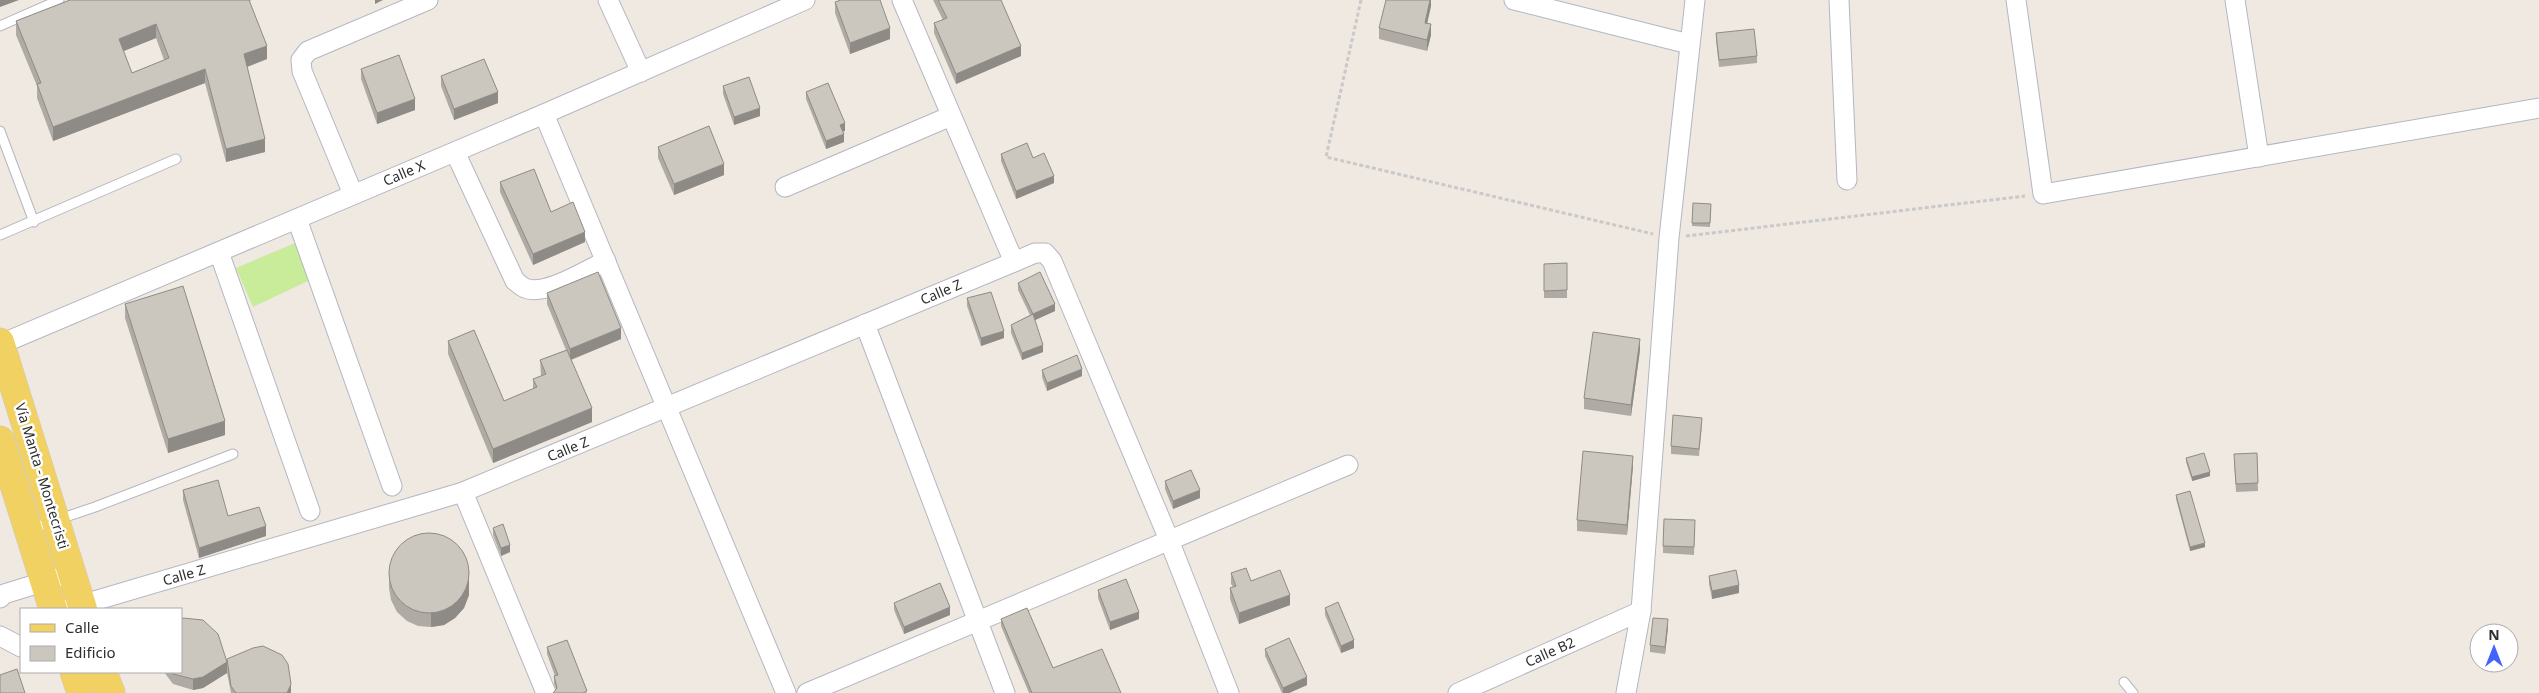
<svg xmlns="http://www.w3.org/2000/svg" width="2539" height="693" font-family="'Noto Sans',sans-serif">
<style>
.pitch{fill:#c9ec9a}
.lines{fill:none;stroke-linecap:round;stroke-linejoin:round}
.service-casing{stroke:#b4b7c1;stroke-width:11}
.minor-casing{stroke:#b4b7c1;stroke-width:21}
.primary-casing{stroke:#c9c9c9;stroke-width:29}
.path{stroke:#c9c9c9;stroke-width:3;stroke-dasharray:4 2.5;stroke-linecap:butt}
.service{stroke:#fff;stroke-width:9}
.minor{stroke:#fff;stroke-width:19}
.primary{stroke:#f2d163;stroke-width:28}
.wall{fill:#afaba4;fill-rule:evenodd}
.shaded-wall{fill:#8e8b86}
.building{fill:#cbc7bf;stroke:#8e8b86;fill-rule:evenodd}
.labels{text-anchor:middle;stroke-width:5;stroke-linejoin:round;paint-order:stroke}
.street-label{font-size:14px;fill:#2e2e2e;stroke:#fff}
</style>
<rect width="100%" height="100%" fill="#efe9e1"/>
<path class="pitch" d="M295,243L310,280L253,307L236,268Z"/>
<g class="lines">
<g class="service-casing">
<g id="service">
<path d="M0,26L59,0"/>
<path d="M0,131L34,222"/>
<path d="M0,235L176,159"/>
<path d="M30,529L95,507L233,454"/>
<path d="M2124,682L2133,693"/>
</g>
</g>
<g class="minor-casing">
<g id="minor">
<path d="M608,0L641,72"/>
<path d="M902,0L1014,262"/>
<path d="M1514,0L1689,44"/>
<path d="M1839,0L1847,180"/>
<path d="M2016,0L2043,194L2539,108"/>
<path d="M2235,0L2259,157"/>
<path d="M544,114L786,693"/>
<path d="M455,152L515,281C518,283 522,287 525,288C545,297 588,269 606,261"/>
<path d="M785,187L951,116"/>
<path d="M353,194L302,71L301,60L308,51L428,0"/>
<path d="M297,219L392,486"/>
<path d="M219,252L310,511"/>
<path d="M865,324L1005,693"/>
<path d="M1,344L544,114L805,0"/>
<path d="M463,492L546,693"/>
<path d="M0,598L4,594L56,578"/>
<path d="M67,609L463,492L1014,262L1035,253H1045L1052,261L1167,535L1229,693"/>
<path d="M0,636L21,647"/>
<path d="M807,693L1348,465"/>
<path d="M1458,693L1641,611"/>
<path d="M1626,693L1641,611L1669,238L1695,0"/>
</g>
</g>
<g class="primary-casing">
<g id="primary">
<path d="M0,342L83,609"/>
<path d="M0,440L53,609"/>
<path d="M74,672L81,693"/>
<path d="M103,672L111,693"/>
</g>
</g>
<g class="path">
<path d="M1361,0L1326,157L1653,234"/>
<path d="M1686,236L2025,196"/>
</g>
<use href="#service" class="service"/>
<use href="#minor" class="minor"/>
<use href="#primary" class="primary"/>
</g>
<g class="wall">
<path d="M70,0H252L249,1L267,59L247,67L265,152L226,162L205,83L53,141L37,98V86L16,35V21ZM156,38L164,60L132,73L123,51Z"/>
<path d="M933,0H1001L1021,56L956,84L934,33V23L943,20Z"/>
<path d="M1431,0V6L1427,23L1431,35L1427,51L1379,39V28Z"/>
<path d="M835,2L890,39L850,54L835,13Z"/>
<path d="M1716,33L1757,56V63L1719,67L1716,40Z"/>
<path d="M361,69L415,110L377,124L361,79Z"/>
<path d="M441,76L498,103L454,120L441,86Z"/>
<path d="M723,86L760,116L734,125L723,94Z"/>
<path d="M806,92L845,131H842L844,142L826,149L806,99Z"/>
<path d="M658,147L724,175L674,195L658,158Z"/>
<path d="M1001,154L1033,158L1054,183L1016,199L1001,161Z"/>
<path d="M500,182L551,212L585,242L533,265L500,192Z"/>
<path d="M1693,203L1711,204L1710,227L1692,226Z"/>
<path d="M1567,263V298H1544V264Z"/>
<path d="M1018,283L1055,311L1035,320L1043,352L1022,360L1011,333V325L1030,315L1018,290Z"/>
<path d="M547,293L621,339L571,360L592,422L493,463L448,354V341L504,401L533,389V379L541,376L540,360L566,350L547,304Z"/>
<path d="M967,298L1004,338L981,346L967,306Z"/>
<path d="M125,304L225,435L168,453L125,318Z"/>
<path d="M1640,350L1631,416L1584,409V398Z"/>
<path d="M1042,370L1082,376L1047,391L1042,377Z"/>
<path d="M1702,425L1699,456L1671,454V446Z"/>
<path d="M2257,453L2258,491L2236,492L2234,461Z"/>
<path d="M2186,458L2210,476L2192,481L2186,462Z"/>
<path d="M1633,466L1627,535L1577,531V520Z"/>
<path d="M1165,481L1200,498L1173,509L1165,489Z"/>
<path d="M183,490L228,516L266,536L199,558L183,500Z"/>
<path d="M2176,495L2205,547L2190,551L2176,499Z"/>
<path d="M493,528L510,552L501,556L493,535Z"/>
<path d="M1695,528L1694,555L1663,553V546Z"/>
<path d="M1231,573L1251,581L1290,605L1239,624L1230,599V588L1233,587L1231,584Z"/>
<path d="M389,574L469,582V595L464,608L455,618L444,625L431,627L418,626L407,621L397,612L391,600L389,588Z"/>
<path d="M1709,576L1739,593L1712,599L1709,584Z"/>
<path d="M1098,590L1139,619L1110,630L1098,598Z"/>
<path d="M894,603L950,615L904,634L894,610Z"/>
<path d="M1325,608L1354,648L1341,653L1325,615Z"/>
<path d="M1001,619L1053,668L1121,693H1029L1001,626Z"/>
<path d="M1668,627L1665,654L1650,652V645Z"/>
<path d="M547,647L587,693L556,689L554,684V676H555L547,654Z"/>
<path d="M1265,649L1307,685L1289,693H1282L1265,656Z"/>
<path d="M227,661L291,693H231L227,673L203,688L193,690L173,684L164,672H181Z"/>
</g>
<g class="shaded-wall">
<path d="M0,0H19L0,7Z"/>
<path d="M375,0H383L375,4Z"/>
<path d="M1430,0H1431V6L1425,33V23Z"/>
<path d="M156,24V38L119,53V39Z"/>
<path d="M1431,24V35L1427,51V40Z"/>
<path d="M890,28V39L850,54V43Z"/>
<path d="M267,46V59L244,68V54Z"/>
<path d="M1021,46V56L956,84V74Z"/>
<path d="M205,69V83L53,141V127Z"/>
<path d="M498,92V103L454,120V109Z"/>
<path d="M415,99V110L377,124V113Z"/>
<path d="M760,108V116L734,125V117Z"/>
<path d="M845,123V131L840,132V125Z"/>
<path d="M844,134V142L826,149V141Z"/>
<path d="M265,139V152L226,162V149Z"/>
<path d="M724,164V175L674,195V184Z"/>
<path d="M1054,176V183L1016,199V191Z"/>
<path d="M585,232V242L533,265V254Z"/>
<path d="M1055,304V311L1033,321V314Z"/>
<path d="M621,328V339L570,360V349Z"/>
<path d="M1004,331V338L981,346V338Z"/>
<path d="M1640,339V350L1631,416V405Z"/>
<path d="M1043,345V352L1022,360V353Z"/>
<path d="M1082,369V376L1047,391V383Z"/>
<path d="M592,408V422L493,463V449Z"/>
<path d="M225,421V435L168,453V439Z"/>
<path d="M1633,456V466L1627,535V525Z"/>
<path d="M2210,472V476L2192,481V477Z"/>
<path d="M1200,490V498L1173,509V501Z"/>
<path d="M266,526V536L199,558V548Z"/>
<path d="M2205,543V547L2190,551V547Z"/>
<path d="M510,545V552L501,556V548Z"/>
<path d="M469,568V595L464,608L455,618L444,625L431,627V613Z"/>
<path d="M1739,585V593L1712,599V591Z"/>
<path d="M1290,595V605L1239,624V613Z"/>
<path d="M950,607V615L904,634V627Z"/>
<path d="M1139,612V619L1110,630V622Z"/>
<path d="M1668,619V627L1665,654V647Z"/>
<path d="M1354,640V648L1341,653V646Z"/>
<path d="M227,662V673L203,688L193,690V679Z"/>
<path d="M1307,677V685L1289,693H1283V688Z"/>
<path d="M291,684V693H287Z"/>
</g>
<g class="building">
<path d="M70,0H249L267,46L244,54L265,139L226,149L205,69L53,127L37,84L41,83L16,21ZM156,24L169,58L132,73L119,39Z"/>
<path d="M841,0H880L890,28L850,43L835,2Z"/>
<path d="M938,0H1001L1021,46L956,74L934,23L947,18Z"/>
<path d="M1386,0H1430L1425,23L1431,24L1427,40L1379,28Z"/>
<path d="M1754,29L1757,56L1719,60L1716,33Z"/>
<path d="M399,55L415,99L377,113L361,69Z"/>
<path d="M484,59L498,92L454,109L441,76Z"/>
<path d="M749,77L760,108L734,117L723,86Z"/>
<path d="M828,83L845,123L840,125L844,134L826,141L806,92Z"/>
<path d="M709,126L724,164L674,184L658,147Z"/>
<path d="M1027,143L1033,158L1044,153L1054,176L1016,191L1001,154Z"/>
<path d="M534,169L551,212L573,202L585,232L533,254L500,182Z"/>
<path d="M1693,203L1711,204L1710,223H1692Z"/>
<path d="M1567,263V290L1544,291V264Z"/>
<path d="M598,272L621,328L570,349L547,293Z"/>
<path d="M1040,272L1055,304L1033,314L1018,283Z"/>
<path d="M183,286L225,421L168,439L125,304Z"/>
<path d="M991,292L1004,331L981,338L967,298Z"/>
<path d="M1033,314L1043,345L1022,353L1011,325Z"/>
<path d="M474,330L504,401L537,387L533,379L546,374L540,360L567,350L592,408L493,449L448,341Z"/>
<path d="M1593,332L1640,339L1631,405L1584,398Z"/>
<path d="M1077,355L1082,369L1047,383L1042,370Z"/>
<path d="M1673,415L1702,418L1699,449L1671,446Z"/>
<path d="M1583,451L1633,456L1627,525L1577,520Z"/>
<path d="M2204,453L2210,472L2192,477L2186,458Z"/>
<path d="M2257,453L2258,483L2236,484L2234,454Z"/>
<path d="M1191,470L1200,490L1173,501L1165,481Z"/>
<path d="M218,480L228,516L259,507L266,526L199,548L183,490Z"/>
<path d="M2190,491L2205,543L2190,547L2176,495Z"/>
<path d="M1664,519L1695,520L1694,547L1663,546Z"/>
<path d="M503,524L510,545L501,548L493,528Z"/>
<circle cx="429" cy="573" r="40"/>
<path d="M1246,568L1251,581L1280,570L1290,595L1239,613L1230,588L1236,586L1231,573Z"/>
<path d="M1736,570L1739,585L1712,591L1709,576Z"/>
<path d="M1126,579L1139,612L1110,622L1098,590Z"/>
<path d="M940,583L950,607L904,627L894,603Z"/>
<path d="M1338,602L1354,640L1341,646L1325,608Z"/>
<path d="M1027,608L1053,668L1102,649L1121,693H1032L1001,619Z"/>
<path d="M183,618L203,620L218,634L227,662L203,677L193,679L173,674L172,672H181V620Z"/>
<path d="M1653,618L1668,619L1665,647L1650,645Z"/>
<path d="M1289,638L1307,677L1283,688L1265,649Z"/>
<path d="M567,640L587,691L583,693H553L557,688L554,676L558,675L547,647Z"/>
<path d="M263,646L282,655L288,664L291,684L287,693H236L231,686L227,659L253,648Z"/>
<path d="M17,669L25,693H0V675Z"/>
</g>
<g class="labels">
<g class="street-label">
<text transform="translate(404 173) rotate(-23)" y="5">Calle X</text>
<text transform="translate(941 292) rotate(-23)" y="5">Calle Z</text>
<text transform="translate(568 449) rotate(-22)" y="5">Calle Z</text>
<text transform="translate(42 476) rotate(73)" y="5">Vía Manta - Montecristi</text>
<text transform="translate(184 575) rotate(-16)" y="5">Calle Z</text>
<text transform="translate(1550 652) rotate(-24)" y="5">Calle B2</text>
</g>
</g>
<rect x="20" y="608" width="162" height="65" fill="#ffffff" stroke="#ababab"/>
<rect x="30" y="624" width="25" height="8" fill="#f2d163" stroke="#ababab"/>
<text x="65" y="633" font-size="15" fill="#2e2e2e">Calle</text>
<rect x="30" y="646" width="25" height="15" fill="#cbc7bf" stroke="#ababab"/>
<text x="65" y="658" font-size="15" fill="#2e2e2e">Edificio</text>
<g transform="translate(2494 648)"><circle r="24" fill="#ffffff" stroke="#ababab"/>
<path d="M0-4L9 19L0 12L-9 19Z" fill="#4264fb"/>
<text y="-8" font-size="14" font-weight="bold" text-anchor="middle" fill="#2e2e2e">N</text>
</g>
</svg>
